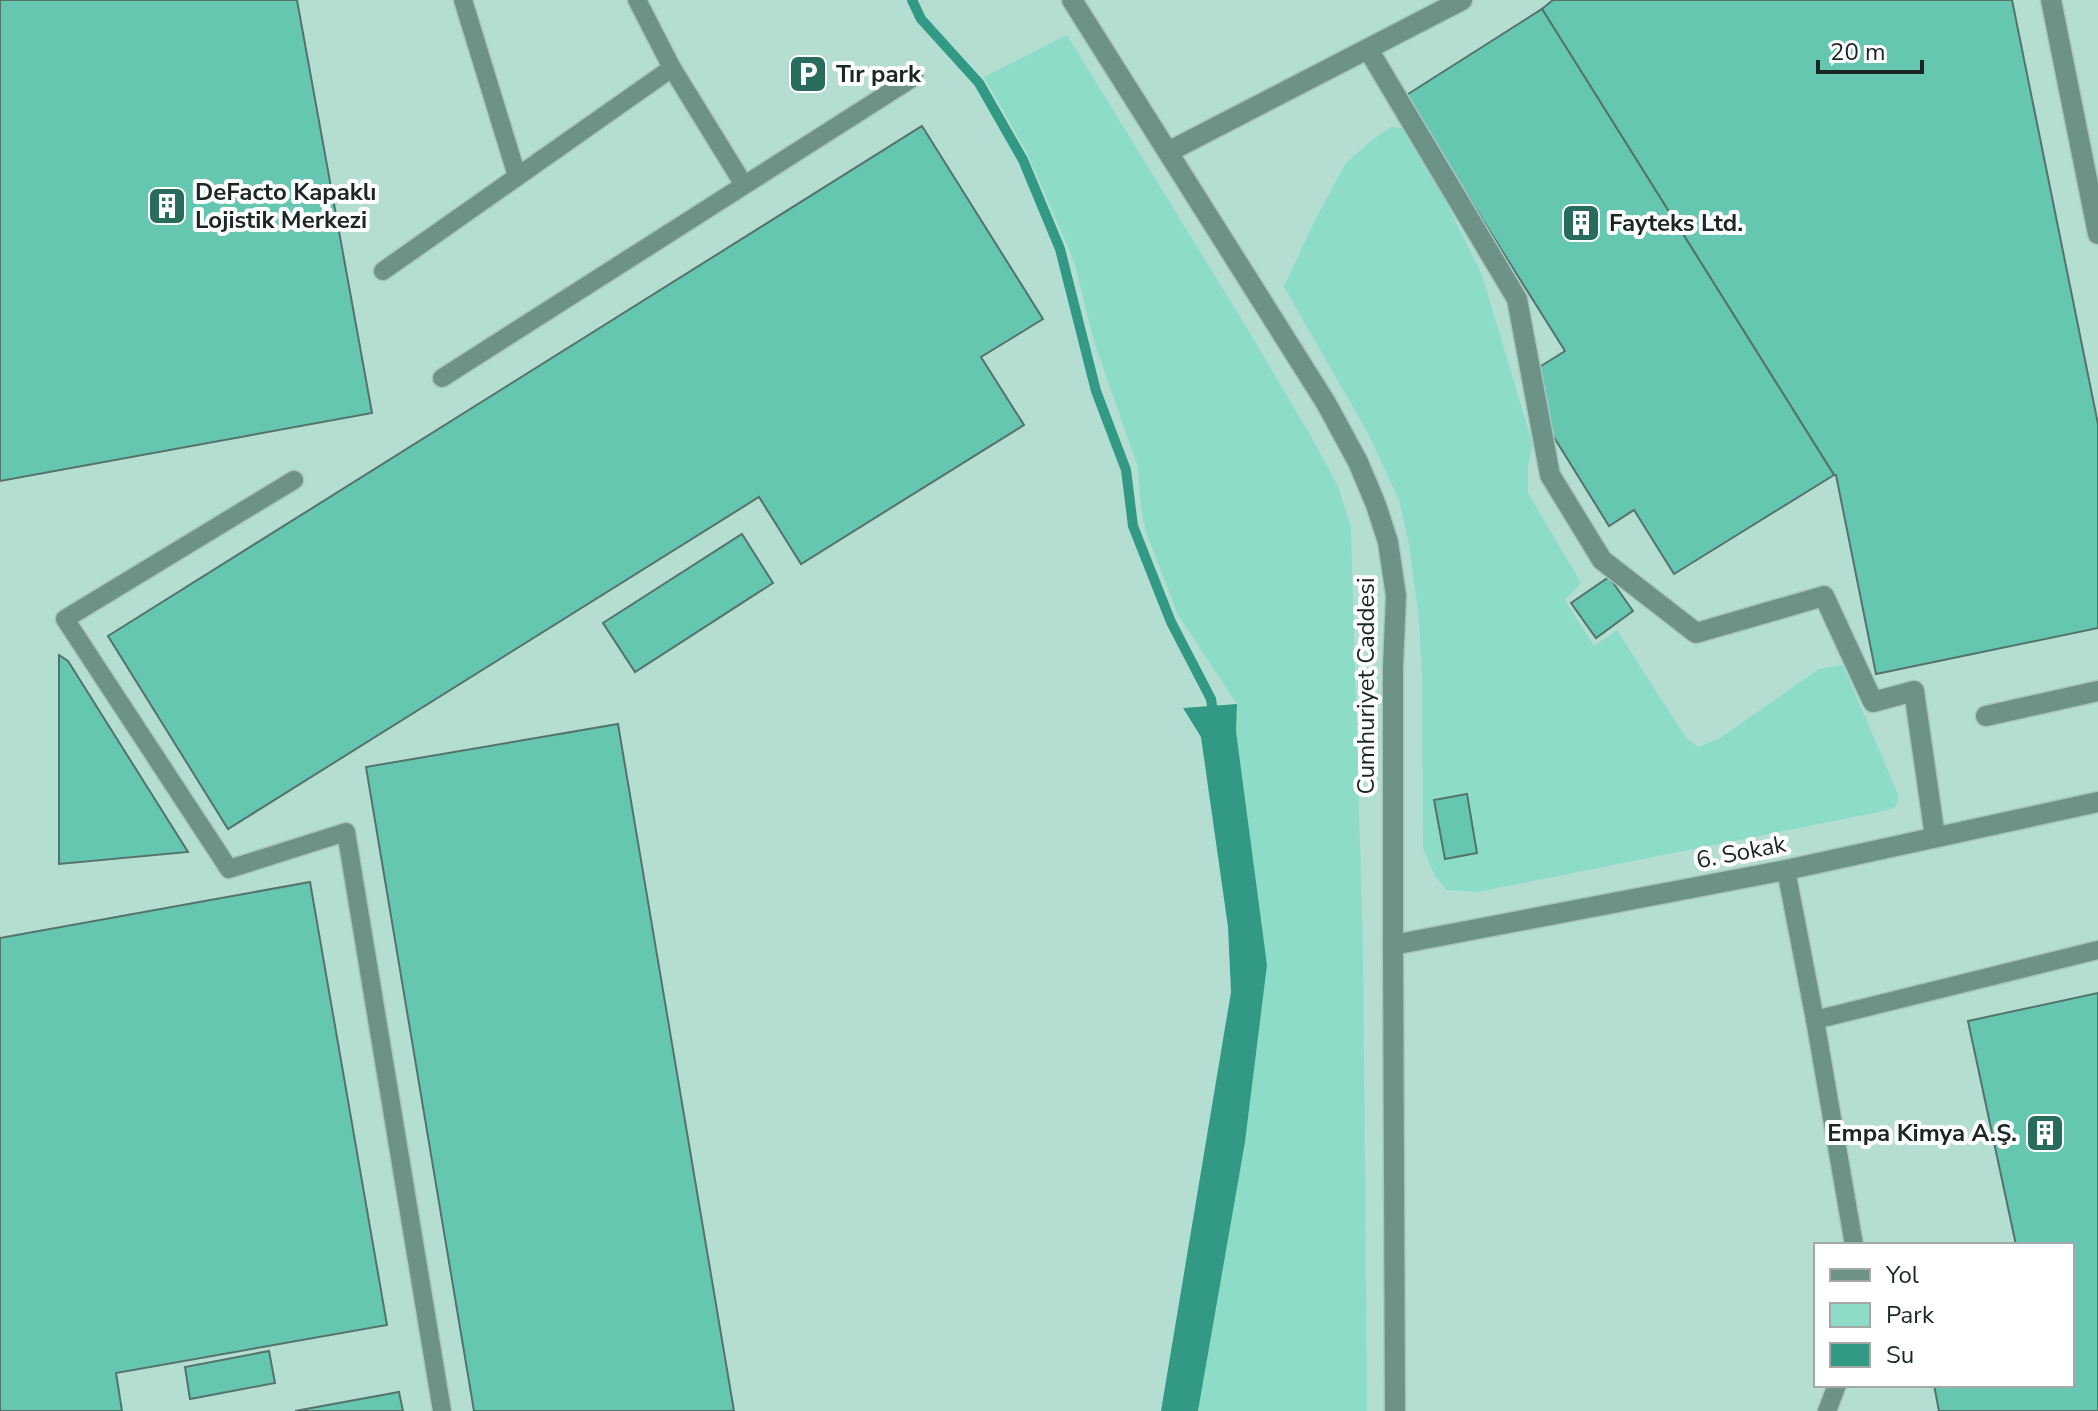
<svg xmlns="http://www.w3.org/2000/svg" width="2098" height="1411" font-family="'Nunito Sans',sans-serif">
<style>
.built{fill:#b4ded2;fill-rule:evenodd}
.green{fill:#8cdcc8}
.water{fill:#329984}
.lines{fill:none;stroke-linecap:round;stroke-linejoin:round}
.stream{stroke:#329984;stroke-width:10}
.building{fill:#65c7b0;stroke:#55736b;stroke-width:2}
.service-casing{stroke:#a8c6bd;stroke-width:21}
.minor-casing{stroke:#a8c6bd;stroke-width:23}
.tertiary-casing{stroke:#a8c6bd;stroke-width:23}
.service{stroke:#6d9389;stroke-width:18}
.minor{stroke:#6d9389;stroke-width:20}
.tertiary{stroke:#6d9389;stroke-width:20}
.labels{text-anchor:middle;stroke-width:8;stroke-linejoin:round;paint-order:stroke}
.poi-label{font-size:24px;font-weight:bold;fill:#1b2724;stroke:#fff;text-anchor:start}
.street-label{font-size:24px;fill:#1b2724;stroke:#fff}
</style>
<rect width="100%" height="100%" fill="#c7e9df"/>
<path class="built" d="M0,0H2098V1411H0ZM1816,1245H2072V1385H1816Z"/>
<g class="green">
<path d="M1067,35L1250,333L1310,435L1338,486L1351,527L1363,949L1367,1411H1198L1245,1142L1267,965L1236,731L1237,704L1178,615L1146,532L1141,509L1138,467L1094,342L1074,261L1027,153L984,77Z"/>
<path d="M1391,127L1404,128L1422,153L1482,275L1533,445L1528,466V493L1581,583L1565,600L1594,646L1617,630L1686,738L1699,747L1720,738L1819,669L1843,665L1899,797L1896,807L1879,812L1477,892L1447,890L1435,876L1423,848L1422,678L1419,619L1409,544L1399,500L1368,433L1284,287L1314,222L1346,163L1372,140Z"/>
</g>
<path class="water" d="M1237,704L1236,731L1267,965L1245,1142L1198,1411H1161L1231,992L1228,927L1201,737L1183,708Z"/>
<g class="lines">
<path class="stream" d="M912,0L921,19L979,83L1023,160L1060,249L1096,391L1126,470L1133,526L1171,622L1211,699L1214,719"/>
</g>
<g class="building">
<path d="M0,0H297L372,413L0,481Z"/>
<path d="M1553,0H2012L2098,424V628L1876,674L1836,475H1834L1542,9Z"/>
<path d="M1542,9L1834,475L1674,574L1634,510L1609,526L1529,397L1533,371L1565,351L1405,96Z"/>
<path d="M922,126L1043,319L981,357L1024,425L801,564L759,497L228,829L108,636Z"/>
<path d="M742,534L773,583L635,672L603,623Z"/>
<path d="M1609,577L1633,611L1596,638L1571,603Z"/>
<path d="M59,655L68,661L188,852L59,864Z"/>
<path d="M618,724L734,1411H474L366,767Z"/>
<path d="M1467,794L1477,853L1445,859L1434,800Z"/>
<path d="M310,882L387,1325L116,1373L122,1411H0V938Z"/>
<path d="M2098,993V1411H1939L1934,1385H2072V1245H2016L1968,1021Z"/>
<path d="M269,1351L275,1383L190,1399L185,1367Z"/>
<path d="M399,1392L403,1411H295Z"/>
</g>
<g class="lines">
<g class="service-casing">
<g id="service">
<path d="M463,0L517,176"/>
<path d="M672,68L744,185"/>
<path d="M383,271L672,68L637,0"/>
<path d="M442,378L914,77"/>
<path d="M294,480L65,619L229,869L346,832L442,1411"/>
<path d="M1786,870L1815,1020L1854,1245"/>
<path d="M1815,1020L2098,950"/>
<path d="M1827,1411L1837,1385"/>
</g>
</g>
<g class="minor-casing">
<g id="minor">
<path d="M2051,0L2098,234"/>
<path d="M1368,49L1517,299L1550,475L1602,560L1696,633L1824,596L1873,702L1914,691L1935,837"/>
<path d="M1168,152L1462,0"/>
<path d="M1986,716L2098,691"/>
<path d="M1393,945L1786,870L2098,802"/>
</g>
</g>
<g class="tertiary-casing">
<path id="tertiary" d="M1072,0L1326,403L1358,462L1376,505L1388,542L1396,596L1393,667V945L1395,1411"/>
</g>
<use href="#service" class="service"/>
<use href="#minor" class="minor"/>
<use href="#tertiary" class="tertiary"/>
</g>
<defs>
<g id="parking-square" transform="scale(2)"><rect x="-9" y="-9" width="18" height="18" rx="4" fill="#286c5d" stroke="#fff"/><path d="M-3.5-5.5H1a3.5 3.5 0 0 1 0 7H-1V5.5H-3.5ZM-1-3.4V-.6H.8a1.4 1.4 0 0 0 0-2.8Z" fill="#fff"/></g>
<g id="building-square" transform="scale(2)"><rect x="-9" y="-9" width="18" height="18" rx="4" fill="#286c5d" stroke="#fff"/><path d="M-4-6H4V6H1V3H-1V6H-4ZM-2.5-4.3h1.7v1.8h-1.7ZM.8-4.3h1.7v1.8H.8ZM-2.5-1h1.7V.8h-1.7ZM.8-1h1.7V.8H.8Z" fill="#fff"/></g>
</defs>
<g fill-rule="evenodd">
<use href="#parking-square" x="808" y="74"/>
<use href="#building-square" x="167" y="206"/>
<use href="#building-square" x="1581" y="223"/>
<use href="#building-square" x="2045" y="1133"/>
</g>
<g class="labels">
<g class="poi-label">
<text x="836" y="82">Tır park</text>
<text x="195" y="200">DeFacto Kapaklı<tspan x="195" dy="28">Lojistik Merkezi</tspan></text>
<text x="1609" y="231">Fayteks Ltd.</text>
<text x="2017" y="1141" text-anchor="end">Empa Kimya A.Ş.</text>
</g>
<g class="street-label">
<text transform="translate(1366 686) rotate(-90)" y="8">Cumhuriyet Caddesi</text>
<text transform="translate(1741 852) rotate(-11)" y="8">6. Sokak</text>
</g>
</g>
<rect x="1814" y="1243" width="260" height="144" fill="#ffffff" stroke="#a4a9a7" stroke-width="2"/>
<rect x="1830" y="1269" width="40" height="12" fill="#6d9389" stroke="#a4a9a7" stroke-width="2"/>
<text x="1886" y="1283" font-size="24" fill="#1b2724">Yol</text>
<rect x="1830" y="1303" width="40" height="24" fill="#8cdcc8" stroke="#a4a9a7" stroke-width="2"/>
<text x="1886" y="1323" font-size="24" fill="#1b2724">Park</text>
<rect x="1830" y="1343" width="40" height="24" fill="#329984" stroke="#a4a9a7" stroke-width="2"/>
<text x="1886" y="1363" font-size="24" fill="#1b2724">Su</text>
<path d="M1818 60v12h104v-12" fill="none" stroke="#1b2724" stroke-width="4"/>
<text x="1830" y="60" font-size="24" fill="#1b2724" stroke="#ffffff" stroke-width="6" paint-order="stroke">20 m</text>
</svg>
